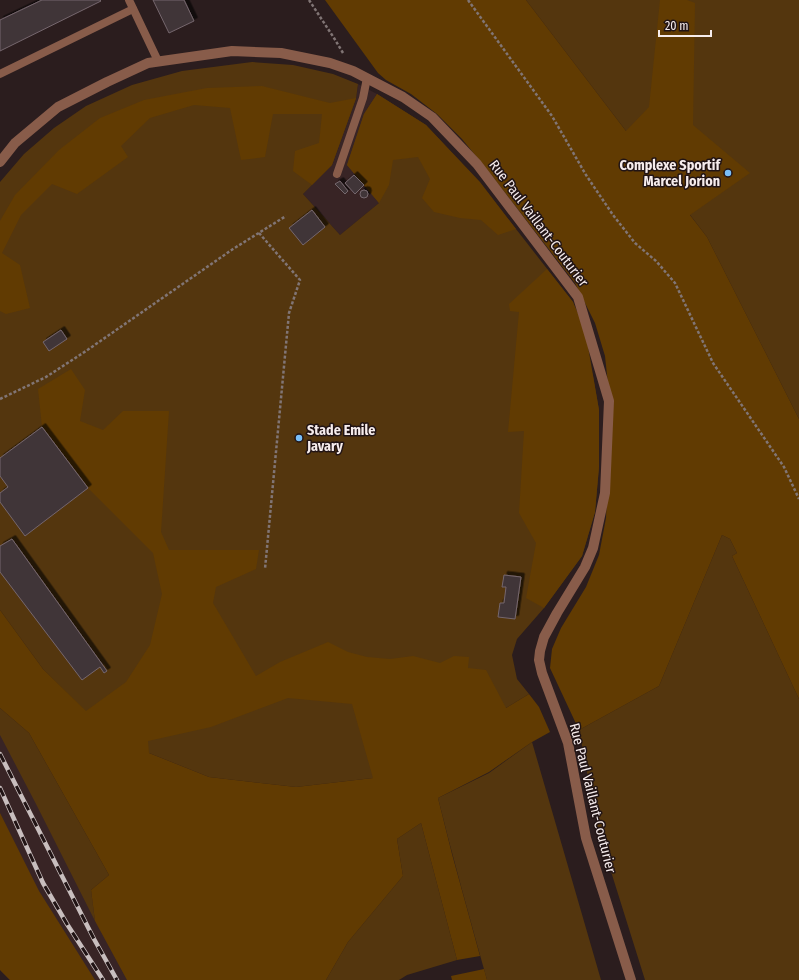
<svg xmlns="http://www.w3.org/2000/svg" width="799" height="980" font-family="'Fira Sans Condensed',sans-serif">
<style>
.built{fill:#382425}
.green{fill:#54360e}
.forest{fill:#613b02;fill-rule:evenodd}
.building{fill:#413439;stroke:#75676d;filter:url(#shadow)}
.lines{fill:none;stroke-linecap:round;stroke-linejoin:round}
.path{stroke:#817575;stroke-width:2.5;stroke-dasharray:3 2;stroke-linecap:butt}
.lane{stroke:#885c4a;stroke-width:8}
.street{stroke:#885c4a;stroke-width:10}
.rail-casing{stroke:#c8bebe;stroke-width:4.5}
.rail{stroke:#211415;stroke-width:3;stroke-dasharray:9;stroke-linecap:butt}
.poi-dot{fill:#79bff8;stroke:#211415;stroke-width:1.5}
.labels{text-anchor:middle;stroke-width:3;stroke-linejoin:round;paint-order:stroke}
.poi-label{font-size:14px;font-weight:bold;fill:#f6ecec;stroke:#211415;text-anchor:end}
.street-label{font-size:14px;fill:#f6ecec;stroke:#211415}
</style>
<defs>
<filter id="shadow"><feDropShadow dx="3.5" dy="-3.5" stdDeviation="0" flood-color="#0009"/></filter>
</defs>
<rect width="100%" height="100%" fill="#2b1d1e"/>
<g class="built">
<path d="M358,84L377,94L364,114L379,203L340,235L303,194L332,165L356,99Z"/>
<path d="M0,723L139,980H10L0,970Z"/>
</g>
<g class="green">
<path d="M526,0H799V419L707,237Z"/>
<path d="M252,62L293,65L333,74L358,84L356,99L332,165L303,194L340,235L379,203L347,165L364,114L377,94L426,125L480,183L573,302L593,376L599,410V467L595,512L582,556L544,608L517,639L512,655L517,679L529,694L440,748L373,778L296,787L209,777L149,753L85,711L43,669L0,610V182L24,154L54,128L86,106L132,85L182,71Z"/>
<path d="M722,535L730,539L737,553L732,556L799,699V980H645L598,830L579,730L659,686Z"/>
<path d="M0,708L29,733L109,875L91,890L95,921L35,802L0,735Z"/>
<path d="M532,742L601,980H487C470,919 453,859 438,798L489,773Z"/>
<path d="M421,823L457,960L407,975L399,980H326L348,942L403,876L397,839Z"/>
</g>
<g class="forest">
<path d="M325,0H526L626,131L649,107L660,0H687L695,3L693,125L750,173L690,215L707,237L799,419V699L732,556L737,553L730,539L722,535L659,686L579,730L550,668L552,649L561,628L586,587L599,555L606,518L611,412L605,356L595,323L575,283L489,172L462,139L437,114L411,94L386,80L378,73Z"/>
<path d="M262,86L330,103L356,98L332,165L312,185L293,171L295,151L319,143L322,114H273L265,157L241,160L230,108L194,105L150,118L121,146L128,157L77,194L52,184L21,215L2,253L20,265L30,308L6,314L0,311V221L15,195L59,150L100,118L144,100L207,88Z"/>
<path d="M377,94L426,125L480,182L516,229L498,235L481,220L460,218L434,212L422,198L430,179L418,157L393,160L389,185L379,203L347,165L364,114Z"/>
<path d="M547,269L573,302L585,329L599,410V467L595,512L582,556L544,608L526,598L536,543L519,513L524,431L508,432L519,312L510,311L509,304Z"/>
<path d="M71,369L85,390L80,421L103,430L123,411H169L161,532L169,550H259L256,569L216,587L213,603L256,676L280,662L328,642L348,652L367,657L390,659L413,656L440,663L454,656L469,657L468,668L486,670L506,708L529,694L539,707L550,732L532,742L489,772L438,798L452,854L480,956L457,960L421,823L397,839L403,876L348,942L326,980H127L95,921L91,890L109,875L29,733L0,708V610L43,669L86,711L126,682L150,645L162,594L153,553L88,488L42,427L38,389ZM288,698L352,704L373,778L296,787L209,777L149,753L148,741L211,727Z"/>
<path d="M0,813L39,891L95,980H10L0,970Z"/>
<path d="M484,969L487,980H452L451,976Z"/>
</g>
<g class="building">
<path d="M42,0H100L101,1L0,51V20Z"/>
<path d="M153,0H184L194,21L169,33Z"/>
<path d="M354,175L364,185L355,194L345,183Z"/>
<path d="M340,181L348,191L345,194L335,184Z"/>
<circle cx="364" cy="194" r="4"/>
<path d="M312,210L325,227L303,245L289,228Z"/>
<path d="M61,330L67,339L49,351L43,342Z"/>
<path d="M42,427L88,488L25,536L0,502V493L8,487L0,476V458Z"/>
<path d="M12,539L107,671L104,673L100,667L82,680L0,572V546Z"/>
<path d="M504,575L521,577L515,619L498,617L500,603H504L506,587H502Z"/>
</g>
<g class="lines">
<g class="path">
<path d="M309,0L334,38L343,53"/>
<path d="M468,0L552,116L586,175L613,215L635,243L656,261L675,283L713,363L784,467L799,499"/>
<path d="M259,233L300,280L289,313L265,569"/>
<path d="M0,399L46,377L86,351L233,249L286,216"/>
</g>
<g class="lane">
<path d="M129,0L158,61"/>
<path d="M0,74L133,9"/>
<path d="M337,174L363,98L367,78"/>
</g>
<path class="street" d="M0,162L15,143L58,107L107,82L148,63L232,51L281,53L330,63L353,71L403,97L432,117L477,164L578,297L609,401L605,493L593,548L585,567L557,613L544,637L540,651L539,660L542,673L568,743L586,838L631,980"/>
<g class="rail-casing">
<g id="rail">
<path d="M0,754L94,939L117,980"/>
<path d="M0,788L43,883L67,924L103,980"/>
</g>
</g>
<use href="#rail" class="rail"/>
</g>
<g class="poi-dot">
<circle cx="728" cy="173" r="4"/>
<circle cx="299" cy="438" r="4"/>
</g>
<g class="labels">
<g class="poi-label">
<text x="720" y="170">Complexe Sportif<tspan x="720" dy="16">Marcel Jorion</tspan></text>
<text x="307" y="435" text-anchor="start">Stade Emile<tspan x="307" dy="16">Javary</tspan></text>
</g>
<g class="street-label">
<text transform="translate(539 223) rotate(53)" y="5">Rue Paul Vaillant-Couturier</text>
<text transform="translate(593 798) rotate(76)" y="5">Rue Paul Vaillant-Couturier</text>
</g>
</g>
<path d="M659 30v6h52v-6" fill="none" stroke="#f6ecec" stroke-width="2"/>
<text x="665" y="30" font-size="12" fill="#f6ecec" stroke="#211415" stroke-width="3" paint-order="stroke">20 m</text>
</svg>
